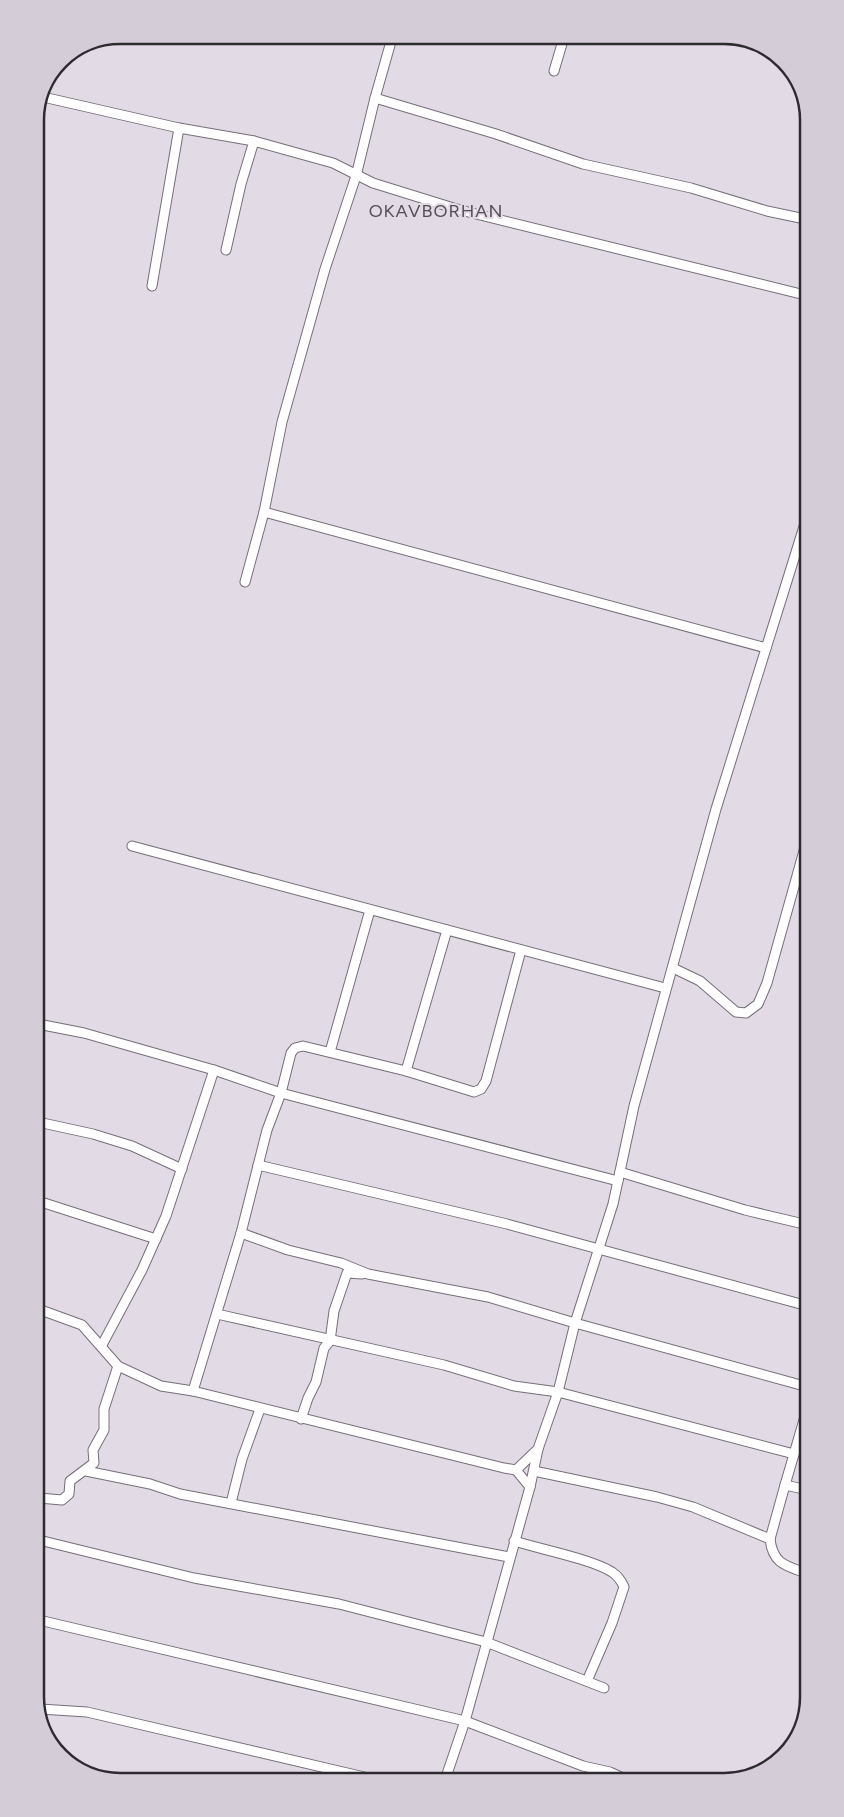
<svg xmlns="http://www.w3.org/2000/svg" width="844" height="1817" font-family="Figtree,sans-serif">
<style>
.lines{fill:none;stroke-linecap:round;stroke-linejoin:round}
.street-casing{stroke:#766f79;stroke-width:11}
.street{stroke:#fff;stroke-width:9}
.labels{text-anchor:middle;stroke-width:4;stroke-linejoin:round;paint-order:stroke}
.quarter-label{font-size:18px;letter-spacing:1px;fill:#544e57;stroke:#e2dbe6}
.rim{fill:none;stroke:#2d2b2f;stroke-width:2.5}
</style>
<rect width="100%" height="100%" fill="#e2dbe6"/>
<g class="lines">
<g class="street-casing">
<g id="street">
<path d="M554,71L564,37"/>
<path d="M43,97L179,128L254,141L333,163L373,183L460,210L805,295"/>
<path d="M375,98L392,38"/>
<path d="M226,250L241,184L254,141"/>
<path d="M152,286L179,128"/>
<path d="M264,512L766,648"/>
<path d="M245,582L264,512L282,422L325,269L356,176L375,98L496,134L583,164L691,188L767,211L805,219"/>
<path d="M132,846L665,988"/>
<path d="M673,968L700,981L736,1012L746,1013L758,1004L767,983L807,840"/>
<path d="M38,1024L84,1033L214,1070L281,1093L618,1181"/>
<path d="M330,1052L370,910"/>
<path d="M406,1071L447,930"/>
<path d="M38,1122L93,1134L132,1146L182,1169"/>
<path d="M258,1165L507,1224L808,1306"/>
<path d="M620,1172L745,1210L808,1225"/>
<path d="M38,1201L156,1239"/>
<path d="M241,1233L288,1250L341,1263L368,1274L488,1297L575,1323L808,1387"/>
<path d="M38,1309L82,1325L118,1366L161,1386L193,1391L504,1468L516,1470L538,1449L558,1392L575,1323L613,1204L634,1106L716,809L806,520"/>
<path d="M217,1314L444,1365L514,1386L558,1392L794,1454"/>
<path d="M102,1345L142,1270L166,1216L214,1070"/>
<path d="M193,1391L241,1233L267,1130L281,1093L291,1053L295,1048L303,1046L406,1071L474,1092L481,1089L486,1081L521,950"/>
<path d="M301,1419L308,1398L316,1382L324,1348L330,1341L334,1311L347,1273L362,1274"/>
<path d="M516,1470L530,1487"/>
<path d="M86,1471L150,1484L180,1494L509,1557"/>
<path d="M534,1471L657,1497L693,1507L770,1539L785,1485L808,1490"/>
<path d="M785,1485L808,1406"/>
<path d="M39,1498L62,1500L69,1494L70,1481L94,1463L93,1450L104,1430V1409L118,1366"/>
<path d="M231,1503L242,1459L260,1409"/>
<path d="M770,1539C773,1565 787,1566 809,1574"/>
<path d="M39,1540L194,1578L339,1604L486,1642L604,1688"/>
<path d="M514,1541C540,1549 591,1559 612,1572C618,1576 621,1580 624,1587L612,1623L587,1681"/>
<path d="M39,1620L465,1721L583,1766L610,1772L623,1778"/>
<path d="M40,1709L87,1712L377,1780"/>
<path d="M445,1780L465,1721L530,1487L538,1449"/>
</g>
</g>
<use href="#street" class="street"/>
</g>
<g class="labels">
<g class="quarter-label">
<text x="436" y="217">OKAVBORHAN</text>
</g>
</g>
<path d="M0 0H844V1817H0ZM120 44H724A76 76 0 0 1 800 120V1697A76 76 0 0 1 724 1773H120A76 76 0 0 1 44 1697V120A76 76 0 0 1 120 44Z" fill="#d4cdd7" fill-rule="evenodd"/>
<path class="rim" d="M120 44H724A76 76 0 0 1 800 120V1697A76 76 0 0 1 724 1773H120A76 76 0 0 1 44 1697V120A76 76 0 0 1 120 44Z"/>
</svg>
